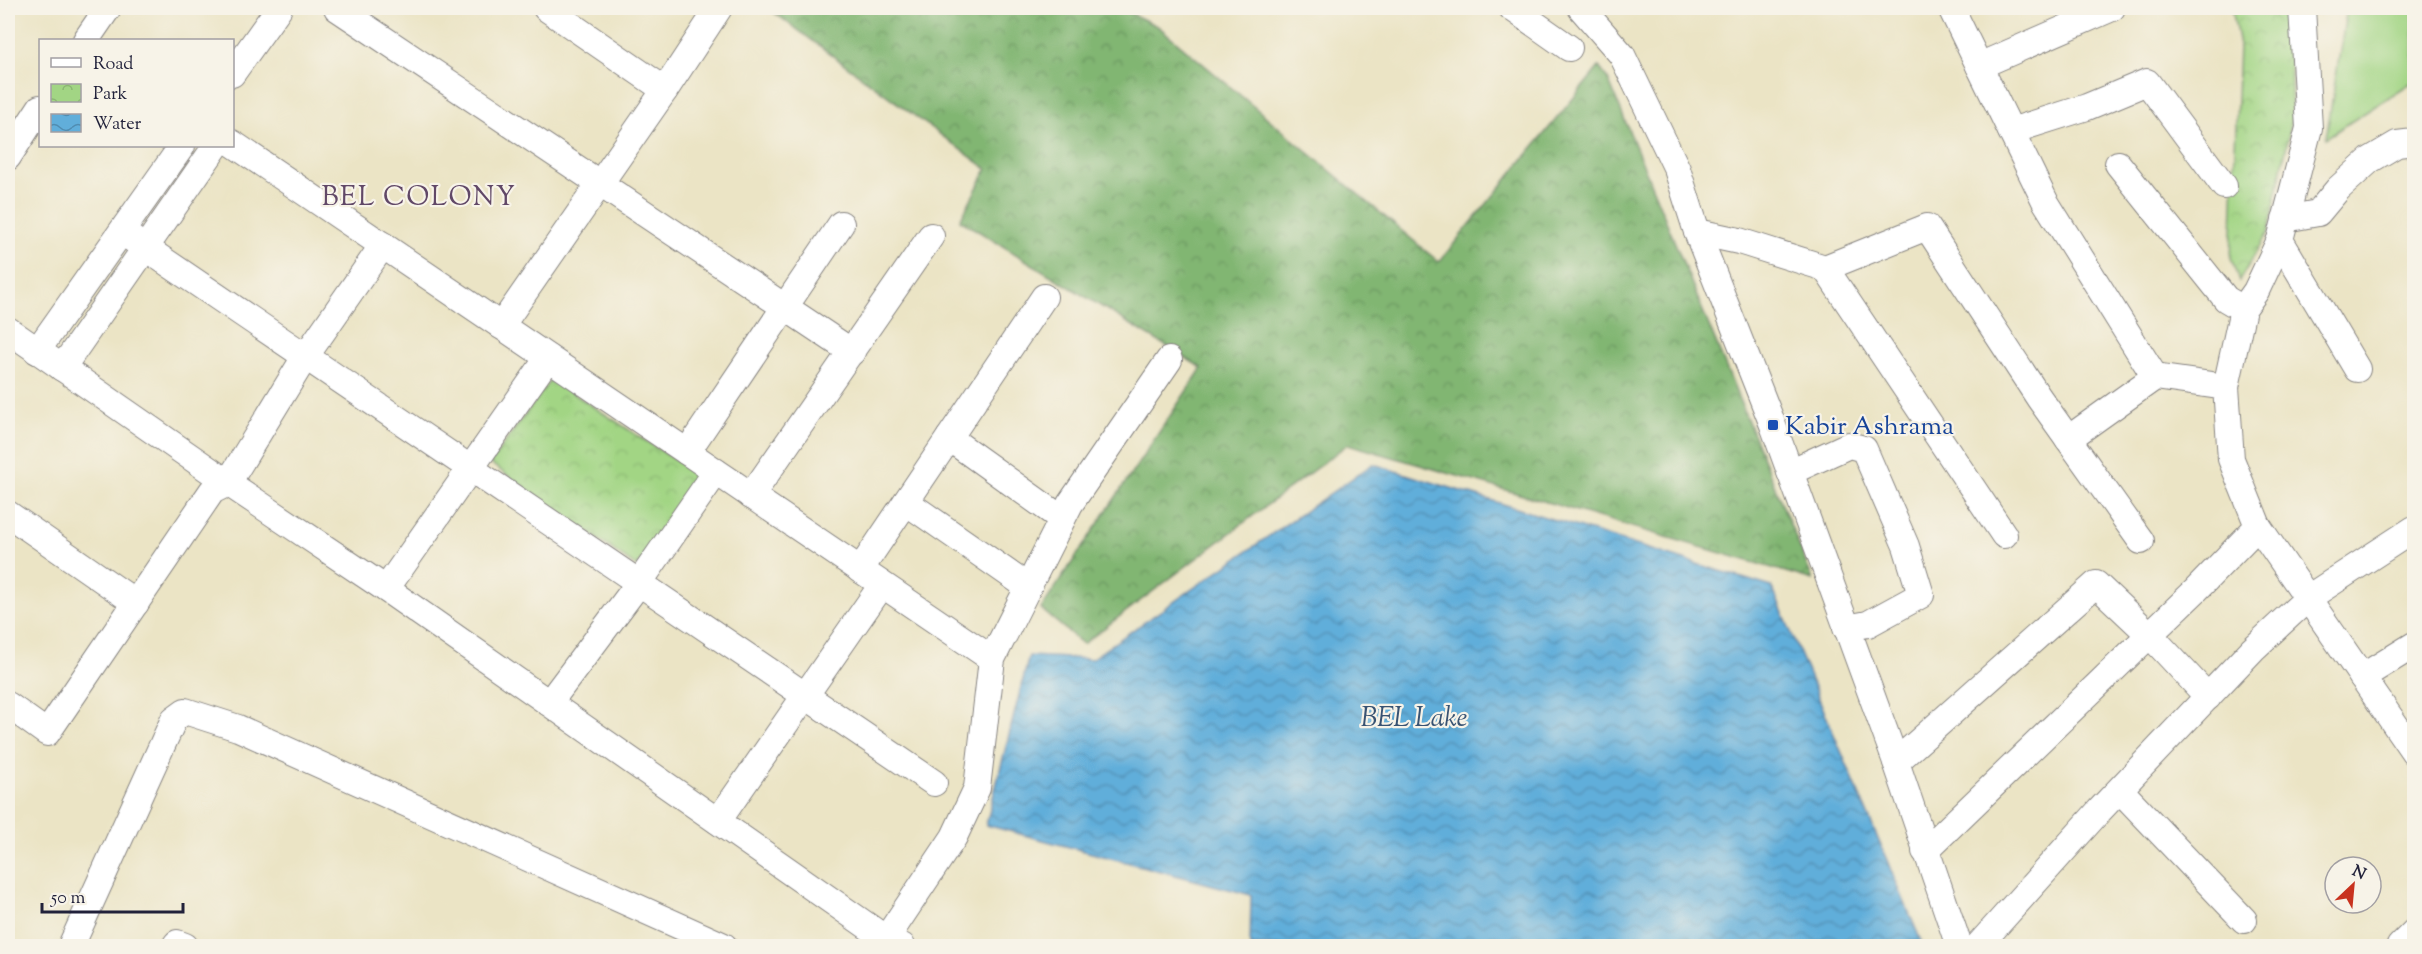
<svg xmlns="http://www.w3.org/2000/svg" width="2422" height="954" font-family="'Sorts Mill Goudy',serif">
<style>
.green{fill:#a2d584;stroke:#627c60;stroke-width:1.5}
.forest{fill:url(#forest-crowns);stroke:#526c56;stroke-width:1.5}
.park{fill:url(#park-crowns);stroke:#627c60;stroke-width:1.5}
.water{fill:url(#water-waves);stroke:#42688a;stroke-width:1.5}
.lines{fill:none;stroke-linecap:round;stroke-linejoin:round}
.minor-casing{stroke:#868380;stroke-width:28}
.minor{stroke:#fff;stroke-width:26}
.transit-dot{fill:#1a4fb4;stroke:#f7f3e8;stroke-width:2}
.labels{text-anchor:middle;stroke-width:4.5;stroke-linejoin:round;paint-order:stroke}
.transit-label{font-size:26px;fill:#164399;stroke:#f7f3e8;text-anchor:start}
.neighbourhood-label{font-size:27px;letter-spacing:1.5px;fill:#614867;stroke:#f7f3e8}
.water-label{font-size:27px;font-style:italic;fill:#385373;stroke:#f7f3e8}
</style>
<defs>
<pattern id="forest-crowns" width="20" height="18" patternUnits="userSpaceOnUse" patternTransform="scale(1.5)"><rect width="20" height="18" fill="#81b672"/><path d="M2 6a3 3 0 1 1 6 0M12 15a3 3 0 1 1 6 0" fill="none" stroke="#69945f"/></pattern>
<pattern id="park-crowns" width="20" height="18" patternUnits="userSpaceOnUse" patternTransform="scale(1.5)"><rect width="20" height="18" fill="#a2d584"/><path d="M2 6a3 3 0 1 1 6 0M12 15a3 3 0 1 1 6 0" fill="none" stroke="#8bb773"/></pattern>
<pattern id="water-waves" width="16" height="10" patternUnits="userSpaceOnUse" patternTransform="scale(1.5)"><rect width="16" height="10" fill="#61aeda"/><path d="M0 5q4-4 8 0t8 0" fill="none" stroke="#508db2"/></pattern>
</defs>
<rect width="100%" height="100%" fill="#f7f3e8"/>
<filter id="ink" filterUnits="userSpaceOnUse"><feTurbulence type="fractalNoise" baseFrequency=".0167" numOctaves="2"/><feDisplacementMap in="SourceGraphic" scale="12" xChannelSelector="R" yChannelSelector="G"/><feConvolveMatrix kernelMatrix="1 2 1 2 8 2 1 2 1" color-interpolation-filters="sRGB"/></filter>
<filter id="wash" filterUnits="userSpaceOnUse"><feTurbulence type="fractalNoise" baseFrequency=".008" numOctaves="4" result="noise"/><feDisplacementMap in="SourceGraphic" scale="24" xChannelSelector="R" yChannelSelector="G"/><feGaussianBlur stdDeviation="1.35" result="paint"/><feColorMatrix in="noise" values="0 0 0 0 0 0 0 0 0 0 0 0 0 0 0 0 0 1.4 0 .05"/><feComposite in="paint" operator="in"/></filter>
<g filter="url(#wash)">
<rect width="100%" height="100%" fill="#ebe4c5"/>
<path class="green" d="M2347,8H2414V81L2326,138Z"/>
<path class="forest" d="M768,8H1120L1159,27L1439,262L1599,67L1608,79L1813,580L1348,444L1083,644L1041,609L1202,368L960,220L987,169Z"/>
<g class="park">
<path d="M2232,8H2289L2292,119L2269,231L2239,281L2231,258L2239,45Z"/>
<path d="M551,379L698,475L637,567L490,463Z"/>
</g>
<path class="water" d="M1373,464L1772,587L1923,946H1250L1251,895L986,825L1029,656L1091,659Z"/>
</g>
<g filter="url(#ink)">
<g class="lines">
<g class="minor-casing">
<g id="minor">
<path d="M337,8L852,352"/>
<path d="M546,8L665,90"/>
<path d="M1512,8L1569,48"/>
<path d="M1581,8L1622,55L1677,169L1697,232L1773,425L1896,762L1959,946"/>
<path d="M1951,8L2045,201L2155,377"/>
<path d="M86,40L108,8"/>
<path d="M1979,66L2112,8"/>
<path d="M232,74L279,8"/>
<path d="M2011,131L2087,107L2147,82L2224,186"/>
<path d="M232,143L992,659"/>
<path d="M8,157L40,108"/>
<path d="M2118,164L2226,299L2243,309"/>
<path d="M2285,219L2318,213L2338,189L2370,160L2397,144L2414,142"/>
<path d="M122,232L934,783"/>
<path d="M1697,232L1739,241L1825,268L1927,227L2039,398L2141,541"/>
<path d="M2280,240L2357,369"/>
<path d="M1825,268L2004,535"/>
<path d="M501,326L665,90L719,8"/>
<path d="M8,330L228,483L386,589L886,939L902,946"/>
<path d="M37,351L182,146"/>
<path d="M62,368L216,146"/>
<path d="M2226,387L2243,309L2256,291L2280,240L2309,128L2302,8"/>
<path d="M949,438L1062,519"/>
<path d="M687,452L841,224"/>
<path d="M1790,472L1849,445L1864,449L1906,546L1921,595L1868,624L1846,628"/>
<path d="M751,496L931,236"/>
<path d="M906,502L1028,587"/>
<path d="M8,514L136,603"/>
<path d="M2258,526L2414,752"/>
<path d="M860,570L1044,297"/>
<path d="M386,589L548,358"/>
<path d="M2362,677L2414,645"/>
<path d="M549,703L639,583L716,472"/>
<path d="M8,705L47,733L212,491L228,483L305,357L383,245"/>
<path d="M1896,762L2096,584L2150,635L2208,697"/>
<path d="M2120,790L2244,920"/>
<path d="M718,821L882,585"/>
<path d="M1925,851L2196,590L2258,526L2231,459L2226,387L2155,377L2068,439"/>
<path d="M886,939L954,837L977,788L992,659L1070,504L1169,360"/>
<path d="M71,946L174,719L185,711L238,728L724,946"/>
<path d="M175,946L177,943L185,946"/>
<path d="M1978,946L2099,811L2253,649L2308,598L2414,529"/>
<path d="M2400,946L2414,932"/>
</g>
</g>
<use href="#minor" class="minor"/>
</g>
</g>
<rect class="transit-dot" x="1767" y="419" width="12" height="12" rx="3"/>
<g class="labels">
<g class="transit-label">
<text x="1785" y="434">Kabir Ashrama</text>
</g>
<g class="neighbourhood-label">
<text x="419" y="205">BEL COLONY</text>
</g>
<g class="water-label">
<text x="1414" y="726">BEL Lake</text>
</g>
</g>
<rect width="2422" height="954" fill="none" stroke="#f7f3e8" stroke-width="30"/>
<rect x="39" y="39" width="195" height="108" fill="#f7f3e8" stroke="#a29fa3" stroke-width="1.5"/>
<rect x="51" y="58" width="30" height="9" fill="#ffffff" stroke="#a29fa3" stroke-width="1.5"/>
<text x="93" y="69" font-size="18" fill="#22223b">Road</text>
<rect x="51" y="84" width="30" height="18" fill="url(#park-crowns)" stroke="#a29fa3" stroke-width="1.5"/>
<text x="93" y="99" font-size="18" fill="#22223b">Park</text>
<rect x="51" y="114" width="30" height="18" fill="url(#water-waves)" stroke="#a29fa3" stroke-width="1.5"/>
<text x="93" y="129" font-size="18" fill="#22223b">Water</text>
<g transform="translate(2353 885) rotate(26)"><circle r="28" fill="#f7f3e8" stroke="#a29fa3" stroke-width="1.5"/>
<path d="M0-4.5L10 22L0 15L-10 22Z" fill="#c8321e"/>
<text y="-9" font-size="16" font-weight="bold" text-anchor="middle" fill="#22223b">N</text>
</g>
<path d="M42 903v9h141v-9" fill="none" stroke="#22223b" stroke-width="3"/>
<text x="51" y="903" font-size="18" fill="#22223b" stroke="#f7f3e8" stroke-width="4.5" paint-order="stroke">50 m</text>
</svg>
